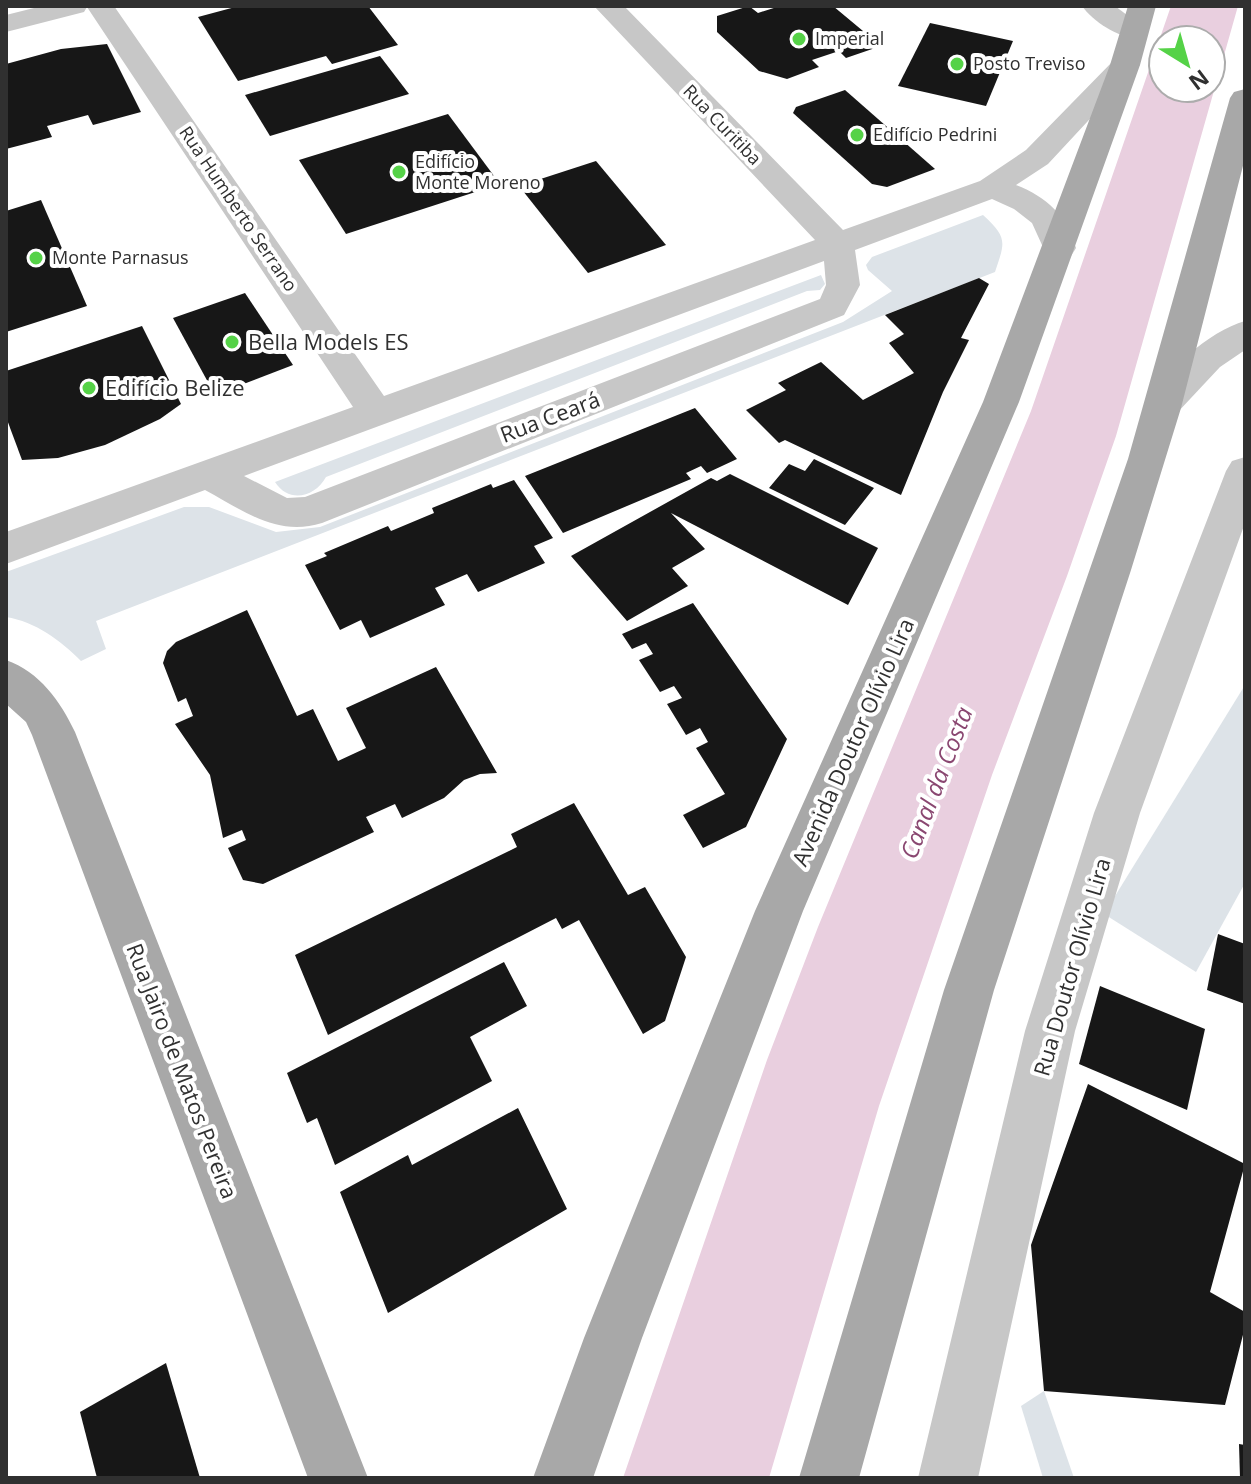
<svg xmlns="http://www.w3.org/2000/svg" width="1251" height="1484" font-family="'Open Sans',sans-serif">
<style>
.green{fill:#dde3e8}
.water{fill:#e9cfdf;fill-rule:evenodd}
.building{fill:#171717}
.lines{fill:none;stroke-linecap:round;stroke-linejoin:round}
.minor{fill:#c7c7c7;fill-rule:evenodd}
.major{fill:#a8a8a8;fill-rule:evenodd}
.poi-dot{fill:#55d247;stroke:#fff;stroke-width:3}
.labels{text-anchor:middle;stroke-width:8;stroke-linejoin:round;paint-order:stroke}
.far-poi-label{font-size:18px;fill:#303030;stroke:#fff;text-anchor:start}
.far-street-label{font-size:18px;fill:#303030;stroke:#fff}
.poi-label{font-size:22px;fill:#303030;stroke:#fff;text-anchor:start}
.street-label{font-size:22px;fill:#303030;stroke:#fff}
.water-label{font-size:24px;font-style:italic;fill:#8a4771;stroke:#fff}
</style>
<rect width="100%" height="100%" fill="#fff"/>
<g class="green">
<path d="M983,215C1008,238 1005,242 995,272L96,621L106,649L81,661C60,640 36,622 6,617V572L184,507H209L276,532L320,527L843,322L892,291L868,270L866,265L872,257Z"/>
<path d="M821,275L825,284L820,290L807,291L326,477C315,497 289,504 275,482Z"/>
<path d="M1245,685V883L1196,972L1104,914Z"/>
<path d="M1044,1391L1074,1478H1043L1021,1406Z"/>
</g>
<path class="water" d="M1171,6H1238L1116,436L1067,576L992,775L879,1106L769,1478H623L767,1060L818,927L1031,411ZM1163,40H1211V88H1163Z"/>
<g class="building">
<path d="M239,6H368L398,45L332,64L326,56L238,81L198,17Z"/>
<path d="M749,6L758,13L780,6H833L881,46L846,58L839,51L812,60L819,67L787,79L759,71L717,32V16Z"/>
<path d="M930,23L1013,41L986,106L898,86Z"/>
<path d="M107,44L141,112L93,125L88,115L47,126L52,137L6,149V64L61,49Z"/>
<path d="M380,56L409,94L270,136L245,95Z"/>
<path d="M845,90L935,169L887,187L872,184L793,113L796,107Z"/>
<path d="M448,114L500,184L346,234L299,160Z"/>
<path d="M596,161L666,245L588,273L519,186Z"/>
<path d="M41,200L87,306L6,332V211Z"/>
<path d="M979,278L989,284L961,338L969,340L943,392L901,495L785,440L779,443L746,410L786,390L778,383L821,362L863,400L914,373L889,343L904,334L885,315Z"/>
<path d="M245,293L293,365L215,395L173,318Z"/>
<path d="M142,326L181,404L160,419L105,445L58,458L22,460L6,417V371Z"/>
<path d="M695,408L737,459L707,473L701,466L686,473L691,479L563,533L525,476Z"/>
<path d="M814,459L874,488L845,525L769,488L789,464L805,471Z"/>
<path d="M730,474L878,548L848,605L671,513L705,549L672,568L688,586L627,621L571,556L711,478L717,481Z"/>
<path d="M514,480L553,538L534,546L545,563L478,592L467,574L435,588L445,605L370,638L361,620L340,630L305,565L327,556L324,553L388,526L391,531L434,513L432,508L491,484L493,488Z"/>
<path d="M693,603L787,739L746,827L703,848L683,815L725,794L696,748L708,742L700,728L686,735L667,704L682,698L674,686L660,692L639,660L653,654L646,643L632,649L622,634Z"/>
<path d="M247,610L297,716L313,709L338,761L366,748L346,708L436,667L497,773L480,774L464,780L444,798L402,818L395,804L366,817L374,832L263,884L243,880L228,848L246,840L242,830L223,838L210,775L175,724L193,716L186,698L178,702L163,663L167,651L176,642Z"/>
<path d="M574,803L628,895L645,887L686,957L665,1021L643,1034L579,920L562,929L556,918L328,1035L295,955L517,847L511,834Z"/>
<path d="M1218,934L1245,944V1004L1207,990Z"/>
<path d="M504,962L527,1006L470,1037L492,1081L335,1165L317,1118L307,1123L287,1073Z"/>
<path d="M1100,986L1205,1029L1187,1110L1079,1064Z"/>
<path d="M1088,1084L1245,1164L1210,1292L1245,1312V1327L1225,1405L1044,1391L1031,1245Z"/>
<path d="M518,1108L567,1209L388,1313L340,1192L408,1155L412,1165Z"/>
<path d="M166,1363L200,1478H97L80,1412Z"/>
<path d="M1239,1444L1245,1445V1478H1240Z"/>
</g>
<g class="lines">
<g class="minor">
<path d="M42,6H114L384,396L815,240L594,6H624L843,230L980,181L1026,150L1115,59L1125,56L1135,59L1140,65L1048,164L1016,185C1047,197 1067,216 1076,248L1071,256L1059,259L1047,256L1032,223L1014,209L992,199L855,250L860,285L844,315L322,523C277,537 244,511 205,490L6,564V532L353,407L87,7L84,12L6,32V15ZM824,261L826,285L820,299L305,497L287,498L244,476Z"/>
<path d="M1082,6H1115L1148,31L1144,37C1124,42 1094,23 1082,6Z"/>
<path d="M1245,321V350L1220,367L1176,414L1163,418L1150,414L1145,405C1163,373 1209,331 1245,321Z"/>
<path d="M1245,457V523L1140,813L1075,1031L978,1478H918L1025,1031L1094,813L1226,471L1232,461Z"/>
</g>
<g class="major">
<path d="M1128,6H1156L1140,65L1019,402L803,911L642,1338L593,1478H533L584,1338L755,911L983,402L1110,65Z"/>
<path d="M1245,89V158L1181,408L1131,570L994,990L859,1478H799L944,990L1128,459L1230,98L1234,92Z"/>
<path d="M6,660C40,672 60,701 75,732L368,1478H308L32,735L26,722L6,704Z"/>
</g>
</g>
<g class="poi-dot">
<circle cx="799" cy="39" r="8"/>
<circle cx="957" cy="64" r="8"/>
<circle cx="857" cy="135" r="8"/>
<circle cx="399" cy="172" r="8"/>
<circle cx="36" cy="258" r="8"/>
<circle cx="232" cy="342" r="8"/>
<circle cx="89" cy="388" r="8"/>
</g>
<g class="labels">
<g class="far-poi-label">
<text x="815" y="45">Imperial</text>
<text x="973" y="70">Posto Treviso</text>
<text x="873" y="141">Edifício Pedrini</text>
<text x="415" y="168">Edifício<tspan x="415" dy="21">Monte Moreno</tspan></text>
<text x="52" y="264">Monte Parnasus</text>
</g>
<g class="far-street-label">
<text transform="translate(722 125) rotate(46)" y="6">Rua Curitiba</text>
<text transform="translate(238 209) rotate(56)" y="6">Rua Humberto Serrano</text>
</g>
<g class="poi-label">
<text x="248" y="350">Bella Models ES</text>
<text x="105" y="396">Edifício Belize</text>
</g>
<g class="street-label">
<text transform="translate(550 417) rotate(-21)" y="8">Rua Ceará</text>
<text transform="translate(853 742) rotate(-66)" y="8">Avenida Doutor Olívio Lira</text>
<text transform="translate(1072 967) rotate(-74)" y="8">Rua Doutor Olívio Lira</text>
<text transform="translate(182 1071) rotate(69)" y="8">Rua Jairo de Matos Pereira</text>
</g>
<g class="water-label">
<text transform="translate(937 783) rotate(-69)" y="8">Canal da Costa</text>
</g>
</g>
<rect width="1251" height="1484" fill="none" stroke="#303030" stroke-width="16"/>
<g transform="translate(1187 64) rotate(143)"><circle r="38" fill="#ffffff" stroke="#acacac" stroke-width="2"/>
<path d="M0-6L14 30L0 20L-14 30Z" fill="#55d247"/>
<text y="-12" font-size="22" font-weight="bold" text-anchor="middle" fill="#303030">N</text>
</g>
</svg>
